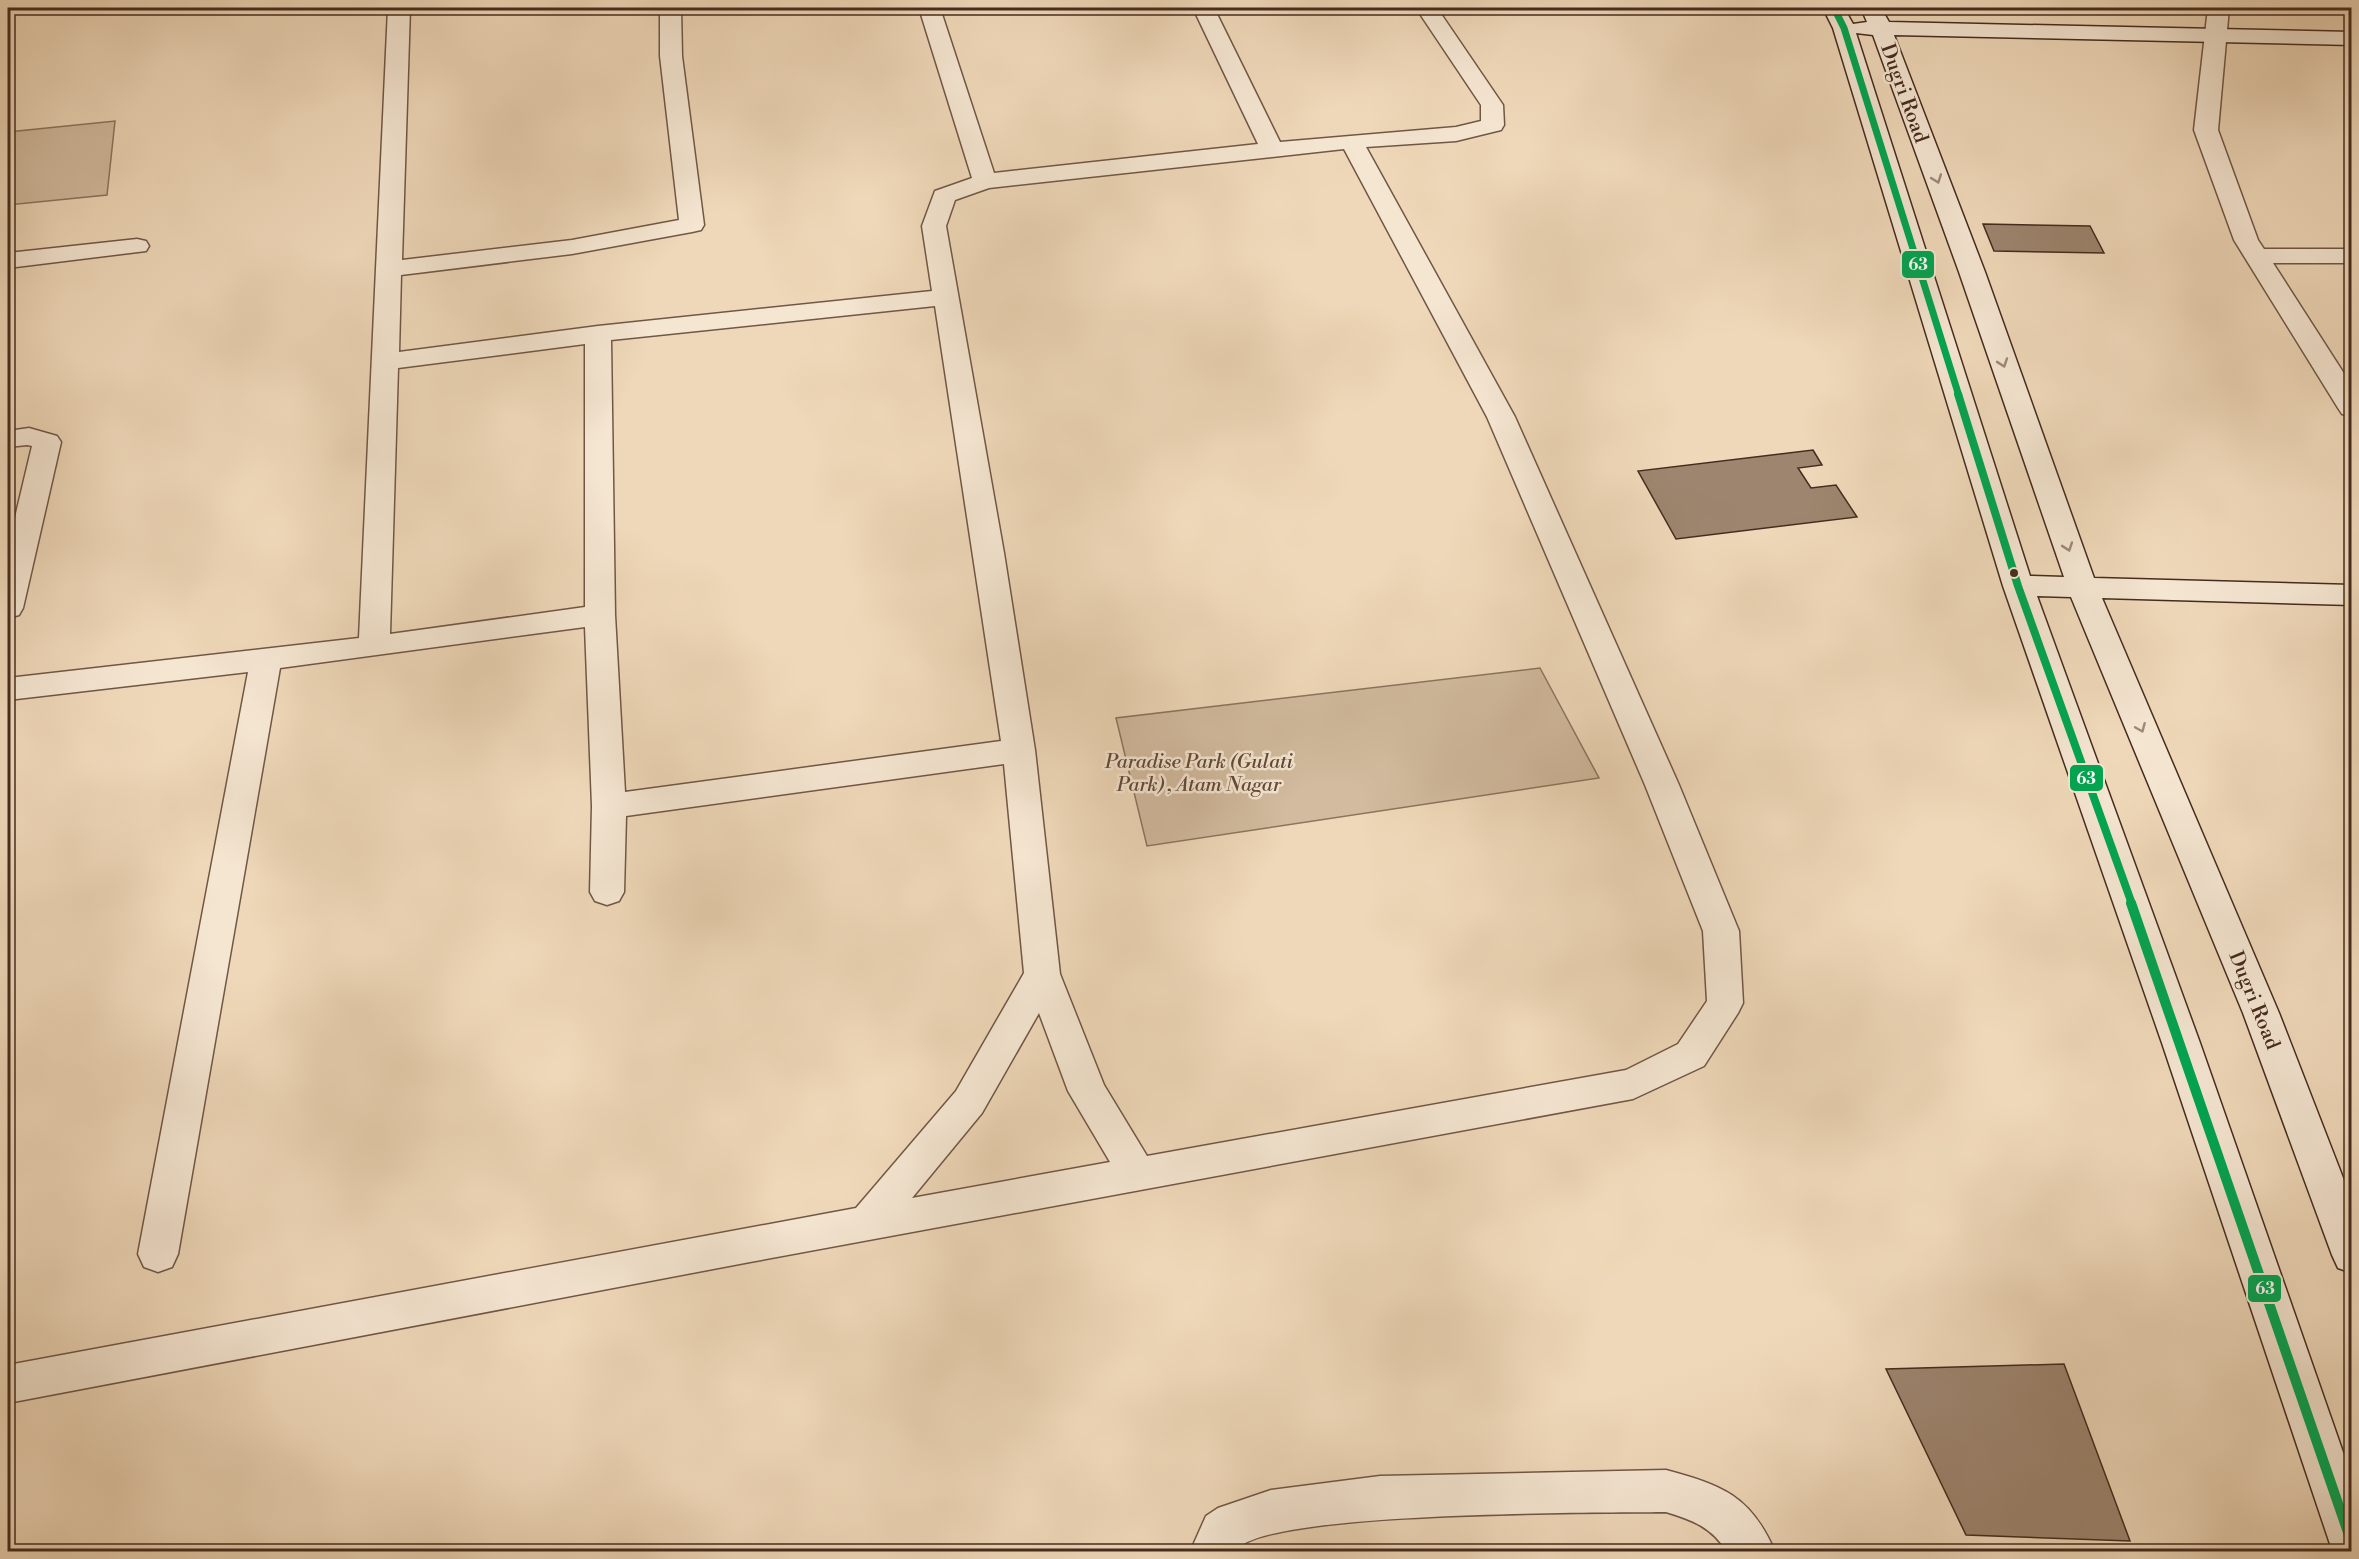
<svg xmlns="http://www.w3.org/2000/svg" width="2359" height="1559" font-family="'Libre Bodoni',serif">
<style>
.green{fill:#d2bb9f;stroke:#8c745f;stroke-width:1.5}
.building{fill:#9d856f;stroke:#452c1f;stroke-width:1.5}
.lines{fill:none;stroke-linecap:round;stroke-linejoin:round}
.street-casing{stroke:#705746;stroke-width:3}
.secondary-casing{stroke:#452c1f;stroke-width:3}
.street{fill:#f5e6d2;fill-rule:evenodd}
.secondary{fill:#f5e6d2;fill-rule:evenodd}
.bus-1-far2-casing{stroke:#f5e6d2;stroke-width:10}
.bus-1-far1-casing{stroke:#f5e6d2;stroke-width:13}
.bus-1-casing{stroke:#f5e6d2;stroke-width:15}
.bus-1-far2{stroke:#00a651;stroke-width:7}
.bus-1-far1{stroke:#00a651;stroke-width:8}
.bus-1{stroke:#00a651;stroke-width:10}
.oneway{stroke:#9d8978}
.bus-dot{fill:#452c1f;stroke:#f5e6d2;stroke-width:2}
.labels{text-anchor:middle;stroke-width:5;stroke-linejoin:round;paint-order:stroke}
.street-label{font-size:20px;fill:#452c1f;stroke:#f5e6d2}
.park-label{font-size:20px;font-style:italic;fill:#614939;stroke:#f5e6d2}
.line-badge{stroke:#f5e6d2;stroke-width:2}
.badge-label{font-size:16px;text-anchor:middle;font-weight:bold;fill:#fff}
</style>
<rect width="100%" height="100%" fill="#efd8b9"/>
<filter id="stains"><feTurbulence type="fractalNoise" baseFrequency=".00333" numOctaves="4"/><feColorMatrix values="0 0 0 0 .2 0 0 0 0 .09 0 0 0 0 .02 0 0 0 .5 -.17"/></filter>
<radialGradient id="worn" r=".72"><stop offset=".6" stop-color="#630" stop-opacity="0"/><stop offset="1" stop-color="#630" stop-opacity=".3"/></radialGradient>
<g class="green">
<path d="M115,121L107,195L8,205V132Z"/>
<path d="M1540,668L1599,778L1147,846L1116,718Z"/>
</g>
<g class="building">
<path d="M1983,224L2090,226L2104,253L1994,251Z"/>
<path d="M1813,450L1822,465L1798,468L1811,488L1836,485L1857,517L1676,539L1638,471Z"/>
<path d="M2064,1364L2130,1541L1966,1535L1886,1369Z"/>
<path d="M1789,1546L1901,1552H1791Z"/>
</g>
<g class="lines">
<g class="street-casing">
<g id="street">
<path d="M388,8H410L402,260L572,240L679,220L660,56V8H681L682,56L704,225L701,230L692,232L572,254L401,275L399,352L598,326L932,291L922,226L935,191L972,178L919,8H940L994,173L1258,144L1193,8H1214L1280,142L1456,127L1481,121V105L1416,8H1437L1503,105L1504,125L1501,130L1456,141L1366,147L1515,417L1679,785L1739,931L1743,1003L1738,1013L1704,1066L1633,1099L750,1262L8,1403V1365L856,1208L956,1091L1024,973L1004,764L626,816L624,892L619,901L607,905L595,901L590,892L592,806L585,627L280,668L178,1254L172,1267L158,1272L144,1267L138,1254L248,672L8,700V678L359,638ZM1344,149L1487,417L1645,785L1703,931L1707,1001L1678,1044L1626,1070L1147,1156L1104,1085L1060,974L1035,750L1004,553L946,226L955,200L989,188ZM935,306L1001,741L625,792L615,615L611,340ZM585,344V607L390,634L398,368ZM1039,1013L1068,1091L1110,1162L912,1198L982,1113Z"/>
<path d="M2208,8H2229L2218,130L2258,240L2264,249H2352V263H2273L2352,386V416L2342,414L2338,408L2234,240L2194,130Z"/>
<path d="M137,239L146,241L149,246L146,251L8,268V253Z"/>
<path d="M29,428L57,436L61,442L23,608L19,615L8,618V547L32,446L27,445L8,447V431Z"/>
<path d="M1666,1470C1721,1485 1751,1495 1775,1552H1727C1712,1527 1692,1520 1666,1512C1608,1513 1255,1510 1235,1552H1190L1206,1516L1218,1508L1271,1490L1380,1476Z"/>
</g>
</g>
<g class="secondary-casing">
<path id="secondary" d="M1823,8H1844L1853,24L1867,22L1861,8H1881L1889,22L2352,32V45L1894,35L1985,272L2094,578L2352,585V605L2102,598L2279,1013L2352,1201V1273L2338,1268L2332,1255L2243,1013L2071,597L2037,596L2200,1043L2352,1478V1552H2333L2330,1544L2162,1043L2003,586L1833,28ZM1856,33L1873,35L1959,272L2064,577L2030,576Z"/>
</g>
<use href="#street" class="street"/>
<use href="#secondary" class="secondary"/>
<g class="bus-1-far2-casing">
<path id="bus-1-far2" d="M1834,8L1844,28L1959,396"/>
</g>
<g class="bus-1-far1-casing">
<path id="bus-1-far1" d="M1958,394L2018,586L2132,904"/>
</g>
<g class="bus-1-casing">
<path id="bus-1" d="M2131,903L2352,1544"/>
</g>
<use href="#bus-1-far2" class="bus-1-far2"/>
<use href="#bus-1-far1" class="bus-1-far1"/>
<use href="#bus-1" class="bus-1"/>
</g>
<defs><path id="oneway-chevron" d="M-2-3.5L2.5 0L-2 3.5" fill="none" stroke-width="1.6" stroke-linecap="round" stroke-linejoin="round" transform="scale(1.5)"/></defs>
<g class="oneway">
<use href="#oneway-chevron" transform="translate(1937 179) rotate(70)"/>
<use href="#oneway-chevron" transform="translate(2003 363) rotate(71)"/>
<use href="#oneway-chevron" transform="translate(2068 547) rotate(71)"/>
<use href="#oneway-chevron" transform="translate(2141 728) rotate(67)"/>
</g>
<circle class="bus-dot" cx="2014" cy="573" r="5"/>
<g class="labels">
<g class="street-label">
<text transform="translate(1905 93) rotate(70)" y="7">Dugri Road</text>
<text transform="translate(2255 1000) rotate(68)" y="7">Dugri Road</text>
</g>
<g class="park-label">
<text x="1199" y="768">Paradise Park (Gulati<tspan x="1199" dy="23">Park) , Atam Nagar</tspan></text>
</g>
</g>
<g class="line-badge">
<rect x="1901" y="250" width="34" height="29" rx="6" fill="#00a651"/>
<rect x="2069" y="764" width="35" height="28" rx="6" fill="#00a651"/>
<rect x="2247" y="1274" width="35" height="29" rx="6" fill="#00a651"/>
</g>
<g class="badge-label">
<text x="1918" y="270">63</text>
<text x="2086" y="784">63</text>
<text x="2265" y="1294">63</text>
</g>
<rect width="2359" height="1559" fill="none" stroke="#efd8b9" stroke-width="30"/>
<rect x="9" y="9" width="2341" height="1541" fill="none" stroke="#452c1f" stroke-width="3"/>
<rect x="15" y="15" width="2329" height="1529" fill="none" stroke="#452c1f" stroke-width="1.5"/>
<rect width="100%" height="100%" filter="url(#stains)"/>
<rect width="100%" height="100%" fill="url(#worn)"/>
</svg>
